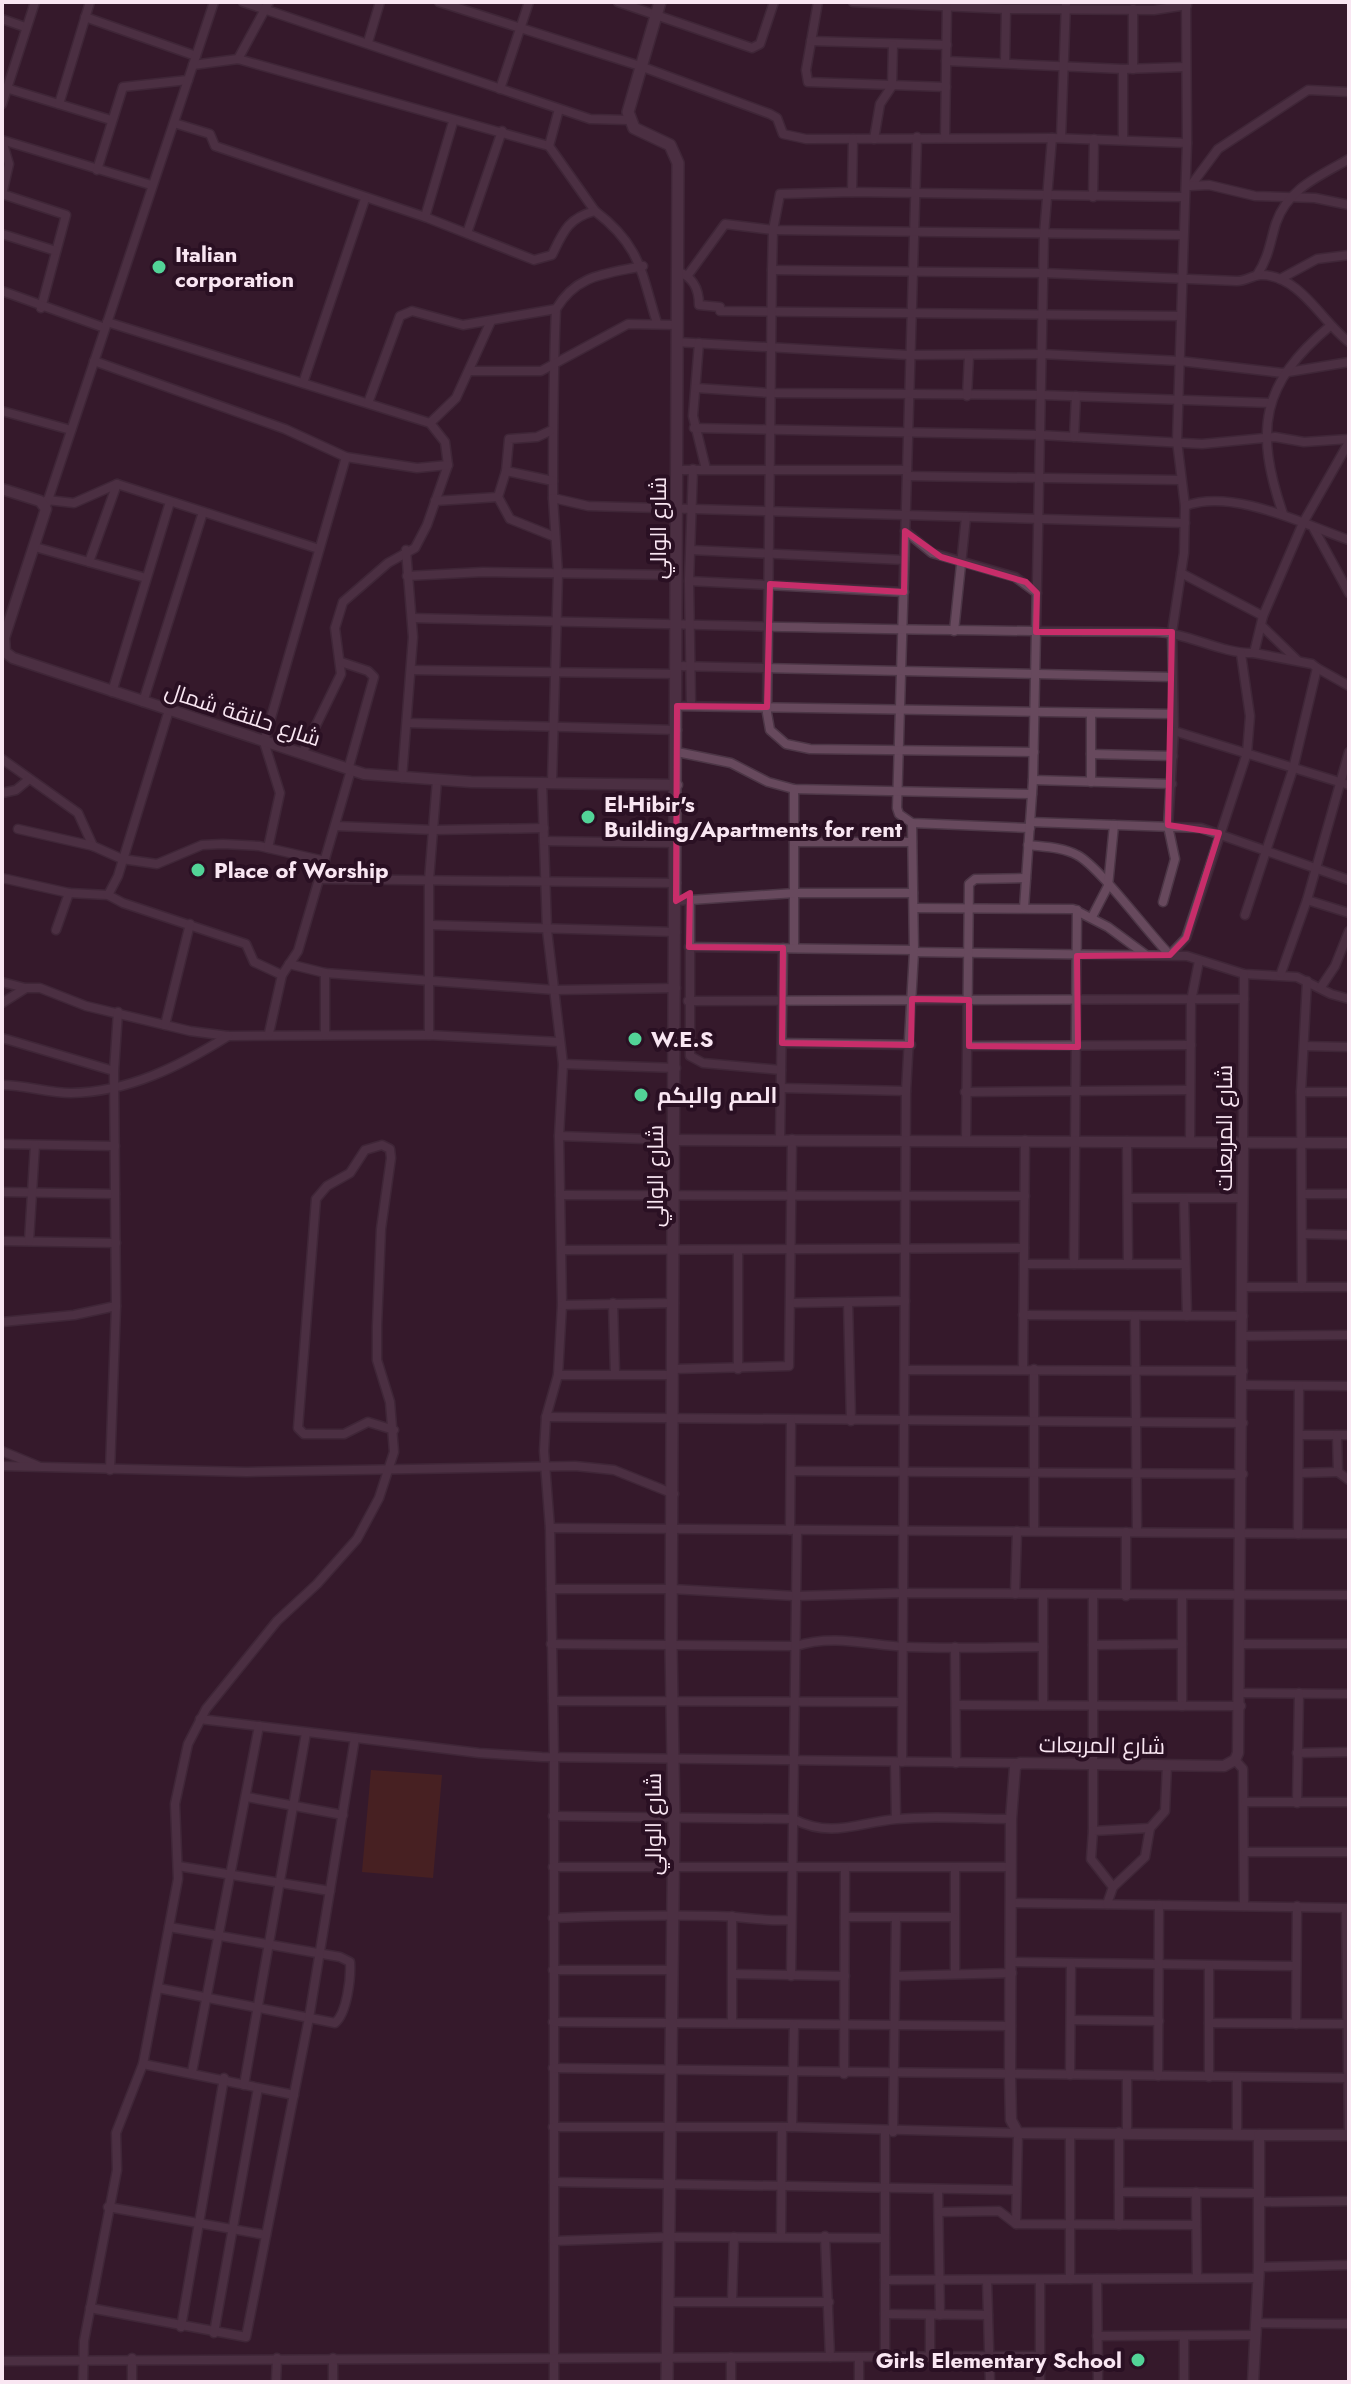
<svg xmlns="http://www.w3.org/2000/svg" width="1351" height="2384" font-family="Jost,Cairo,sans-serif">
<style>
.pitch{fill:#5e2917}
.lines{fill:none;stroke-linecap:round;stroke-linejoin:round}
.minor-casing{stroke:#4c3646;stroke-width:11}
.tertiary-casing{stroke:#4c3646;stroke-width:13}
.secondary-casing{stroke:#4c3646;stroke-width:14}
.minor{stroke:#67495d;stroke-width:8}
.tertiary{stroke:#67495d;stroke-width:10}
.secondary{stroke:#67495d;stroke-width:11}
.marked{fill:none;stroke:#c82d6a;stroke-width:6;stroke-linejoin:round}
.poi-dot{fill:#52d397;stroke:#2a1023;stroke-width:3}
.labels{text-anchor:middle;stroke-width:8;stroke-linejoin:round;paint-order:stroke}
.poi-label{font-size:22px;font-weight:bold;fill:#f9e6f2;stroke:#2a1023;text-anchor:start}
.street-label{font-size:22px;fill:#f9e6f2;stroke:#2a1023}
</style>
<rect width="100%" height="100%" fill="#351a2c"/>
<path class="pitch" d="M371,1770L442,1775L433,1878L362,1872Z"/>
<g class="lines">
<g class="minor-casing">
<g id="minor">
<path d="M243,2L590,119L629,120"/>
<path d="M439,2L640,66L770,114L777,118L783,134L806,139L1052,138L1187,143"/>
<path d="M618,2L752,48L760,44L774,2"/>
<path d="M818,2L806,70L808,82L946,87"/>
<path d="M853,2L1006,9L1154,10L1187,5"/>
<path d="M85,17L196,56"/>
<path d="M2,19L25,27"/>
<path d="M811,41L947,45"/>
<path d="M368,42L380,2"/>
<path d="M238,59L269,2"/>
<path d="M946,61L1123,69L1186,67"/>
<path d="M1005,62L1006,9"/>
<path d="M193,65L238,59L549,146L595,211"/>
<path d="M1133,69V9"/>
<path d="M6,88L111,120"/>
<path d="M500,89L529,2"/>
<path d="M2,104L35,2"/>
<path d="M59,104L90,2"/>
<path d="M174,123L210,134L215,146L425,217L534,260L552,255C563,232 568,218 595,211C641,246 641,272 657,323"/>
<path d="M917,137L897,808L899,814L912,823L1030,828"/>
<path d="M945,138L947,3"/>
<path d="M1061,138L1066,2"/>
<path d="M874,139L880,104L892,86L893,45"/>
<path d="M2,140L151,185"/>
<path d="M1123,140V69"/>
<path d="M2,141L9,164L2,194"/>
<path d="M549,146L559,109"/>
<path d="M97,170L123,87L188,80"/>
<path d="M1192,184L1218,149L1308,90L1349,92"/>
<path d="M1190,186L1209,185L1255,196L1315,198L1349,205"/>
<path d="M852,192L853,139"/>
<path d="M2,194L66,215L41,308"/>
<path d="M1093,197L1094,139"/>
<path d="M425,217L453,122"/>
<path d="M467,233L502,131"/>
<path d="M2,234L56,251"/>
<path d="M772,270L1043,273L1237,281C1246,281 1253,275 1261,275C1300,275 1322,322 1349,342"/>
<path d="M677,271C693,277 699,288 699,305L720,307V311L1181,316"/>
<path d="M688,275L725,224L773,230L1182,235"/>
<path d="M1257,275C1269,257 1270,242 1276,223C1288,188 1320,176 1349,159"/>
<path d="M1280,279L1317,259L1349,255"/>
<path d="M2,291L105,328"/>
<path d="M556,309C553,373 553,434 553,498L588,506L1185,523"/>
<path d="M107,322L430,423L445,442L448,465L427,525L415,548L388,563L343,602L335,628L341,674L302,754"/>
<path d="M676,342L908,355L1041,354L1180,361L1282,373L1349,362"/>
<path d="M699,343L693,416L706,469"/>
<path d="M94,361L285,429L346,457L417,468L448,465"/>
<path d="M470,371H541L628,324L677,325"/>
<path d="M303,383L365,199"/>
<path d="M696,388L771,393L1041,395L1271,403"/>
<path d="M967,396L969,356"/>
<path d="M368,403L400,316L412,311L463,325L556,309C577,274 606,274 643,266"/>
<path d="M2,411L71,430"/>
<path d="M430,423L456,398L491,321"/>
<path d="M694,428L1040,435L1202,444L1275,437L1304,442L1349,439"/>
<path d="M550,431L537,437L509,439L506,471L498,497L510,519L555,537"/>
<path d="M1074,437L1076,396"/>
<path d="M678,470H907"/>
<path d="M506,471L553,481"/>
<path d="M907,476L1179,480"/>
<path d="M47,500L74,503L117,484L319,549"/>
<path d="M435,501L498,497"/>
<path d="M46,506L214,2"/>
<path d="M1185,506L1177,441L1187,143L1186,2"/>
<path d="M1283,514C1254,429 1261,384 1330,326"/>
<path d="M1314,529L1349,593"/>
<path d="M905,531L932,553L1015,577L1037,593"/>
<path d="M1349,540C1303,524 1233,488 1185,506L1184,553L1172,632L1174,731L1349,785"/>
<path d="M35,547L146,578"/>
<path d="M691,550L904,560"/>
<path d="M89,562L117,484"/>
<path d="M1181,573L1263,616"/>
<path d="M407,576L483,572L677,575"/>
<path d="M689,581L904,592"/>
<path d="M413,618C660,624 907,631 1154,632C1188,632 1220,654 1254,653L1263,616L1303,523L1349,442"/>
<path d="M1263,627L1297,660"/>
<path d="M954,631L966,517"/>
<path d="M341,662L368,671L374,677L348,770"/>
<path d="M677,666L1171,677"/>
<path d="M1317,668L1349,686"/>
<path d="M411,670L677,674"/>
<path d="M112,692L170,502"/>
<path d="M143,702L203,512"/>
<path d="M691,705L689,581L693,469"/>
<path d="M677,706L1173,714"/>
<path d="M407,723L677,730"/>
<path d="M677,752L731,763L768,782L794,789L1032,794"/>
<path d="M1034,752L810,749L786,744L770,730L767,713L772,270L773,230L780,194L852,192L1183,197"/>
<path d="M1091,754L1173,756"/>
<path d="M2,759L78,813L93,846"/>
<path d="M402,778L413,637L406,550"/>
<path d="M1033,780L1172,784"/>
<path d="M542,782L547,930L563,1064L559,1136L562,1305L558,1375L546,1417L544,1451L550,1528L554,1757V2382"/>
<path d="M552,782L558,574L553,498"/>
<path d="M1091,782V715"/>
<path d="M794,789V948"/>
<path d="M2,793L16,790L28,780"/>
<path d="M1030,822L1201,828L1349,880"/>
<path d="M335,826L434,830L544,828"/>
<path d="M18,829L93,846L122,859L157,864L202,845L223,844L259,846L325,861"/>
<path d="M544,841L677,843"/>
<path d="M794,842H912"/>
<path d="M1028,845C1044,847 1062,847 1077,855C1099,866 1148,933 1170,955"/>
<path d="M268,848L280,793L264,742L346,457"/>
<path d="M2,878L69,893L108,895L123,903L246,944L254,962L282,975"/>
<path d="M321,879L676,883"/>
<path d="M108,895L118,876L169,710"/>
<path d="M690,899V1056L703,1063L781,1070"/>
<path d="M1307,900L1349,913"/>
<path d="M676,901L795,893H913"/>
<path d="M1163,902L1175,859L1168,826L1174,731"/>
<path d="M914,908L1073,909L1108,927L1146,955"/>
<path d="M1024,908L1033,780L1044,234L1052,138"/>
<path d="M1245,915L1293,769L1317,668L1312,664L1254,653"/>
<path d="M1092,917L1108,886L1114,825"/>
<path d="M431,925L676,932"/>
<path d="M56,930L69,893"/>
<path d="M689,947L914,950"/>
<path d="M914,952L1187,956L1244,974L1297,977L1331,994L1349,999"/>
<path d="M1170,955L1186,938L1247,753L1250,716L1241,654"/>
<path d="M289,964L325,973L555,990L676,988"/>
<path d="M1281,973L1307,900L1349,752"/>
<path d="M2,982L25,988"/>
<path d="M1321,987L1335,966L1349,931"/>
<path d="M688,1001L1244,999"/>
<path d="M2,1003L26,988H40L86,1006L190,1031L228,1036L429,1035L559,1042"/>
<path d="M165,1025L190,924"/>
<path d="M269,1033L282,975L298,951L351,770"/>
<path d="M325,1034V973"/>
<path d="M429,1035V880L437,780"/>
<path d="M2,1038L114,1071"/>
<path d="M782,1043L911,1045"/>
<path d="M969,1046L1191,1045"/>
<path d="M1304,1046L1349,1047"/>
<path d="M563,1064L676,1068"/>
<path d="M2,1085C25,1085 48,1093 71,1093C129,1092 180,1066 228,1036"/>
<path d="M781,1088L906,1091"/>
<path d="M965,1092L1187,1090"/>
<path d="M1301,1092H1349"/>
<path d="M559,1136L674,1140"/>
<path d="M780,1139L783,948"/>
<path d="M966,1139L969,884L975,879L1026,878"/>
<path d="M1127,1141L1128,1264"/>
<path d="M1190,1141L1191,1001L1199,961"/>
<path d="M1243,1142L1244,974"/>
<path d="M2,1144L115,1146"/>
<path d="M2,1192L115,1194"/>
<path d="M1302,1194H1349"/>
<path d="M560,1195L1025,1196"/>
<path d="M1128,1198H1243"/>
<path d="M1184,1199L1187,1316"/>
<path d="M1303,1234L1349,1235"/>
<path d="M2,1241L116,1243"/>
<path d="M29,1241L35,1145"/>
<path d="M562,1250L1024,1248"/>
<path d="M1024,1264H1185"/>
<path d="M1074,1264L1077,910"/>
<path d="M1243,1287H1349"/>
<path d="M1302,1287L1301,1092L1307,981"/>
<path d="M848,1302L851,1421"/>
<path d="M613,1303L615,1373"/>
<path d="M791,1303L905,1301"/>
<path d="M562,1305L674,1303"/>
<path d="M1023,1315L1243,1316"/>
<path d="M1135,1316L1137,1532"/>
<path d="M2,1322L74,1315L116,1306"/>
<path d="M1243,1336L1349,1335"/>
<path d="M673,1369L789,1366L792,1139"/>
<path d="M738,1369V1250"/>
<path d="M1023,1369L1025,1140"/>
<path d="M1034,1369V1531"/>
<path d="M905,1370L1243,1371"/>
<path d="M558,1375H673"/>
<path d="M1243,1385L1349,1386"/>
<path d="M546,1417L1243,1423"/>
<path d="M1300,1435H1349"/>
<path d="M1337,1435L1338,1472L1349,1480"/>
<path d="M2,1451L38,1466"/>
<path d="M2,1466L247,1472L575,1466L614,1470L674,1494"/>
<path d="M110,1470L116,1306L114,1071L118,1012"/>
<path d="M791,1471L1243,1474"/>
<path d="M1300,1473L1338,1472"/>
<path d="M550,1528L1349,1534"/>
<path d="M790,1530L791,1420"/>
<path d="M1126,1532V1596"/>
<path d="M1298,1534L1299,1386"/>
<path d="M551,1589H672L795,1596L903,1593L1349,1595"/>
<path d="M1015,1594L1017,1531"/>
<path d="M1182,1595V1706"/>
<path d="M551,1644L796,1646C833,1634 869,1645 906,1647C951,1649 998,1647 1043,1647"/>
<path d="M1242,1644H1349"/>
<path d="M1093,1645L1182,1644"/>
<path d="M955,1647L956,1763"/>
<path d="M1241,1693L1349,1694"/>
<path d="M553,1701L902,1702"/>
<path d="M956,1705L1241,1706"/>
<path d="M1043,1705V1594"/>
<path d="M200,1719L479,1753L542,1757L1019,1763"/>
<path d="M1297,1753L1349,1752"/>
<path d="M1235,1760L1243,1769L1244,1906"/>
<path d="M895,1762L896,1818"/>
<path d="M902,1762L906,1091L914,952L912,823"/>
<path d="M247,1797L343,1815"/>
<path d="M1245,1802H1349"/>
<path d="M1297,1803L1299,1693"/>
<path d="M553,1816L793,1819C833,1839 859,1822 897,1819C934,1815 974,1819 1011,1819"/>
<path d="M1093,1831V1596"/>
<path d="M1245,1852H1349"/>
<path d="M178,1866L330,1891"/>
<path d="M553,1867H1011"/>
<path d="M955,1868V1974"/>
<path d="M1113,1887L1091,1859L1093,1831L1150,1828"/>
<path d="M1011,1903L1349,1908"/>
<path d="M1107,1904L1113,1887L1145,1857L1150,1828L1165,1811L1167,1765"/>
<path d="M1346,1908L1349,2135"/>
<path d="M845,1917H954"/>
<path d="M553,1918C607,1916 662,1915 716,1916C742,1916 765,1922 791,1920"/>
<path d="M1012,1962L1296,1966"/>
<path d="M553,1970H673"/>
<path d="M733,1974L845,1976"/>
<path d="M791,1976L797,1530"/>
<path d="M896,1976L1012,1973"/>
<path d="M158,1988L335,2023C347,2013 351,1978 350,1962L340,1957L169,1927"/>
<path d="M1071,2020L1159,2021"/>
<path d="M553,2022L1011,2026"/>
<path d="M732,2023V1916"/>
<path d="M1209,2023L1349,2024"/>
<path d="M1296,2024L1297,1906"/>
<path d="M143,2064L294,2095"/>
<path d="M553,2068L1349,2078"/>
<path d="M192,2072L259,1726"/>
<path d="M844,2074L845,1868"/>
<path d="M1070,2075L1071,1963"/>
<path d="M1158,2076L1159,1905"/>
<path d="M1209,2077V1966"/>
<path d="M244,2085L306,1733"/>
<path d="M553,2127H792L1018,2133L1016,2224"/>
<path d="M792,2127L794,2025"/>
<path d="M885,2132V2357"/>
<path d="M893,2132L896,1918"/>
<path d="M1119,2132V2225"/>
<path d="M1070,2133V2279"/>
<path d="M1127,2133V2077"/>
<path d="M1237,2134V2077"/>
<path d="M554,2182L1016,2190"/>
<path d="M938,2190L940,2315"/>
<path d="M1119,2192L1259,2193"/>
<path d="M1196,2192L1197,2278"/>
<path d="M1260,2202L1349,2201"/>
<path d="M108,2207L266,2235"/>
<path d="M939,2212L999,2211L1016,2224L1196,2225"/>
<path d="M825,2236L830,2357"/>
<path d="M781,2237L782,2127"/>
<path d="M554,2241L669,2237L885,2238"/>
<path d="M1259,2267L1349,2265"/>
<path d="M1097,2279L1098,2382"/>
<path d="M885,2280L1258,2278"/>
<path d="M987,2280L990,2382"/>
<path d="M732,2301L734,2237"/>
<path d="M668,2302H829"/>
<path d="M90,2308L246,2337L309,2018L355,1738"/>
<path d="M885,2314L988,2315"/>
<path d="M1256,2323L1349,2324"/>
<path d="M181,2327L224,2078"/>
<path d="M214,2333L258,2088"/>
<path d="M1097,2336L1255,2335"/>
<path d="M1184,2336V2382"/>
<path d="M930,2356V2315"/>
<path d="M731,2357V2382"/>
<path d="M132,2358V2382"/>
<path d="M333,2358V2382"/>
<path d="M2,2361L1040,2356"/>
<path d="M83,2382L84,2341L117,2170L116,2133L143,2064L178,1879L175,1804L188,1744L206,1709L277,1621L317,1584L357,1539L379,1498L394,1452L390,1402L377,1360V1326L381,1229L391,1158L390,1149L382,1145L365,1150L350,1173L327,1186L316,1199L298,1428L304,1434H344L368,1422L394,1430"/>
<path d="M276,2382L277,2358"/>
<path d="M859,2382V2357"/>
<path d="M1040,2382V2280"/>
</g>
</g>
<g class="tertiary-casing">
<g id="tertiary">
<path d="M2,489L40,501L46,509L4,638L5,652L13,658L364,774L471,782L677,785"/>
<path d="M674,1140L1349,1143"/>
<path d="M1243,1142L1238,1753L1235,1760L1224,1766L1020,1763L1015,1767L1011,1819L1010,2076L1011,2120L1018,2133L1259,2135V2267L1253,2382"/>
<path d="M1259,2135H1349"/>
</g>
</g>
<g class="secondary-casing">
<path id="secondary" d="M660,2L628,112L634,128L670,145L678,163L671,1646L674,1819L667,2382"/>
</g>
<use href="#minor" class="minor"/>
<use href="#tertiary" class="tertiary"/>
<use href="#secondary" class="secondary"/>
</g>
<path d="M0 0H1351V2384H0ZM905,531L941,557L1026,582L1037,593L1036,632H1172L1168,825L1219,833L1186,938L1170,955L1077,956L1078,1047L969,1046V1000L912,999L911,1045L782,1043L783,948L689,947L690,893L676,901L677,706L767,707L770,584L904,592Z" fill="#351a2c" fill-opacity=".55" fill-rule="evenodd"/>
<path class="marked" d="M905,531L941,557L1026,582L1037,593L1036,632H1172L1168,825L1219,833L1186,938L1170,955L1077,956L1078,1047L969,1046V1000L912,999L911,1045L782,1043L783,948L689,947L690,893L676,901L677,706L767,707L770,584L904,592Z"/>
<g class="poi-dot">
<circle cx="159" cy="267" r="8"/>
<circle cx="588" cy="817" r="8"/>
<circle cx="198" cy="870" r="8"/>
<circle cx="635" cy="1039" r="8"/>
<circle cx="641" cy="1095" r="8"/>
<circle cx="1138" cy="2360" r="8"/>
</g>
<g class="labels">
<g class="poi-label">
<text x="175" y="262">Italian<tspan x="175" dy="25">corporation</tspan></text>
<text x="604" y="812">El-Hibir's<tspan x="604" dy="25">Building/Apartments for rent</tspan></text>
<text x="214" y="878">Place of Worship</text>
<text x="651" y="1047">W.E.S</text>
<text x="657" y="1103">الصم والبكم</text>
<text x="1122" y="2368" text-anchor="end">Girls Elementary School</text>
</g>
<g class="street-label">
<text transform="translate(658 528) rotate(-90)" y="8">شارع الوالي</text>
<text transform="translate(243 714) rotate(18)" y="8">شارع حلنقة شمال</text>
<text transform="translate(1224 1128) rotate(-90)" y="8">شارع المربعات</text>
<text transform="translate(655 1176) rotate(-90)" y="8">شارع الوالي</text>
<text transform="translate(1102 1745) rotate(1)" y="8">شارع المربعات</text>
<text transform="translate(653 1824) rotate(-90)" y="8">شارع الوالي</text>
</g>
</g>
<rect width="1351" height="2384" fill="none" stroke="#f9e6f2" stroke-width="8"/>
</svg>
